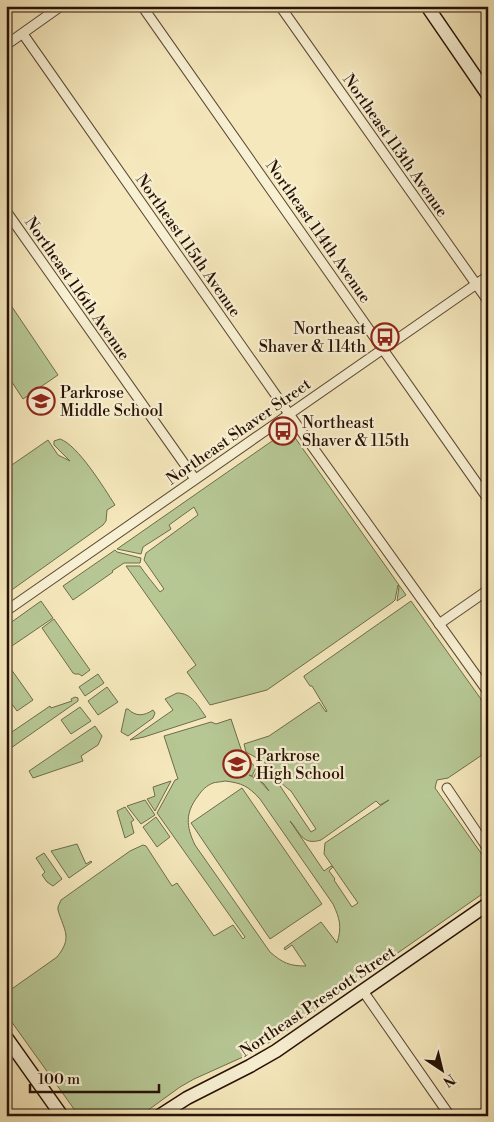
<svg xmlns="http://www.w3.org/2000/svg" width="494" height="1122" font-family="'Libre Bodoni',serif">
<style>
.green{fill:#b6c794;stroke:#6e6c4c;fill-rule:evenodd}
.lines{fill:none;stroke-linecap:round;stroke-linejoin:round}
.street-casing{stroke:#5a4733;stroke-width:11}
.secondary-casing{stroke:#271105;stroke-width:15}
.street{stroke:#f8f0d3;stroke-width:9}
.secondary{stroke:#f8f0d3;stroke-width:12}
.labels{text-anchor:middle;stroke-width:4.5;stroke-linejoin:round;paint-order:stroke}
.street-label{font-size:16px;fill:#271105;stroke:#f8f0d3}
.poi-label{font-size:16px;fill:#271105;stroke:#f8f0d3;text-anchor:start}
</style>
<rect width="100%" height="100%" fill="#f5e8bc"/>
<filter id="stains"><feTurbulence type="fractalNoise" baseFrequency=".004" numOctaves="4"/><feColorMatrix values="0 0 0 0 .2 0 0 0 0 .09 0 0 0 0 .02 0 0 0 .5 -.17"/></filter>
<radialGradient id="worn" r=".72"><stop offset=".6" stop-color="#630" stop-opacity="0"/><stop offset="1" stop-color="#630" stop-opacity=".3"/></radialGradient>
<g class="green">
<path d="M8,301L58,375L23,399L6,373V302Z"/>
<path d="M285,432H291L406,595L397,601L399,587L398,585L395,600L393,602L267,690L210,705L187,672L196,665L126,566H140C146,575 153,583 160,592L164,589L144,560L146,553L198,515L194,507L169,525L171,529L168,531L143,547L141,554L117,549Z"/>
<path d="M60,439C78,445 104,488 115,505L107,510L106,521L103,525L6,594V469L48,440L58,455L70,461L54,445V441Z"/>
<path d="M115,550L117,552L141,558L140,563H124L112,571L113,572L73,600L63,586Z"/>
<path d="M41,601L53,618L6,650V626Z"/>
<path d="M411,601L488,709V751L448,778L437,780L435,788L488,863V890L270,1042L243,1057L194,1079L180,1087L140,1116H79L6,1014V993L57,957C73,937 64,931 58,910V907L61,900L130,851L143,845L146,846L148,849L172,886L177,883L214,936L233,925L243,939L245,937L157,813L175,780L178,779L164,736L211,722L216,724L231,719L242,752L256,768L252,776L249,775L259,780L269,791L264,784L254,776L258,770L274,777L311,832L316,829L291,791C282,785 276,777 271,769C267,763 253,756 246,752L244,744L269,736L319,702L326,712L327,711L312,686H310L304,677V676ZM225,781C242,783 248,786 260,799L333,904C340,919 342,927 337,943L321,922L284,948L285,950L292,945L306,966C289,966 283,963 270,952L195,845C186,826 185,813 198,796C202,790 206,786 213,783C216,782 221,782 225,781ZM389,800L325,843L324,854L358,903L352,907L334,880L335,879L329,871L333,867L331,866L324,871L290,821C300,832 302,846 321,840L376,801L380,805Z"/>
<path d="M54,619L90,670L82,676L79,674H75L73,673L42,628Z"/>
<path d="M6,662L33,700L17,711L6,696Z"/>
<path d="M98,674L104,683L85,696L79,687Z"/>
<path d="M107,687L118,702L98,715L88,701Z"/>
<path d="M177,693C192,693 198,706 206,717L144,737L130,740L173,710L165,699Z"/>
<path d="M75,697L78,698V701L11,748L6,741V736L50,706L51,708L72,701L71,699Z"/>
<path d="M80,707L91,721L71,734L61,720Z"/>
<path d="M126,709H128C136,717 144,716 153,710L155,713L153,718L128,736L121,732Z"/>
<path d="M95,726L102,736L98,745L81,756L83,761L33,778L29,771Z"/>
<path d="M171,781L155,811L147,799L155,796L153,787Z"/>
<path d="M242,788L322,904L270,939L191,823Z"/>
<path d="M145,800L155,815L141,824L127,806Z"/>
<path d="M125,807L134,820L131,822L134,833L125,838L117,811Z"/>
<path d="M156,817L170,837L157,847L143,827Z"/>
<path d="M77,844L86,864L91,861L92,862L69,878L51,851Z"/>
<path d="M44,853L62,879L53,886L47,882L42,875L45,872L36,858Z"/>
</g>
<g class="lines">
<g class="street-casing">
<g id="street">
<path d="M142,6L488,499"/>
<path d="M280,6L488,301"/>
<path d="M23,34L294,421L488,692"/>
<path d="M6,45L61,6"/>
<path d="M6,211L195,479"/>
<path d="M6,611L488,276"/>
<path d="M439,624L488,590"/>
<path d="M447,788L488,849"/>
<path d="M363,991L450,1116"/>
</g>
</g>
<g class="secondary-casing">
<g id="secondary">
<path d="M427,6L488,95"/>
<path d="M6,1037L62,1116"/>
<path d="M159,1116L187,1098L250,1066L276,1051L488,904"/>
</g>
</g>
<use href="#street" class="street"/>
<use href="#secondary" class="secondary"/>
</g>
<defs>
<g id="bus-ring" transform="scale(1.4375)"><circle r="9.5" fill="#f8f0d3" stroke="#8f2418" stroke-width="1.5"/><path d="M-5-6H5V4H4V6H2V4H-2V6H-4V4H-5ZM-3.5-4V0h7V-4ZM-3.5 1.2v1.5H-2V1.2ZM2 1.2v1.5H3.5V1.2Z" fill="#8f2418"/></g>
<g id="school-ring" transform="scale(1.4375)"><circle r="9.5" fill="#f8f0d3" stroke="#8f2418" stroke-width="1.5"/><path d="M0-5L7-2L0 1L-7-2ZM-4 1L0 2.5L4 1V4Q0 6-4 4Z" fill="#8f2418"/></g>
</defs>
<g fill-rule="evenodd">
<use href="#bus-ring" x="385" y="337"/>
<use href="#school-ring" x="41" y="401"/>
<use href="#bus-ring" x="283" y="431"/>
<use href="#school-ring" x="237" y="764"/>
</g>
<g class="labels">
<g class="street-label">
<text transform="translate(396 145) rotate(55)" y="6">Northeast 113th Avenue</text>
<text transform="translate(319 231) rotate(55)" y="6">Northeast 114th Avenue</text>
<text transform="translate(189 245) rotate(55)" y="6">Northeast 115th Avenue</text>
<text transform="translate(78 288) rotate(55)" y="6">Northeast 116th Avenue</text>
<text transform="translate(238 431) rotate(-35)" y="6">Northeast Shaver Street</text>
<text transform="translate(317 1001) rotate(-34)" y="6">Northeast Prescott Street</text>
</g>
<g class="poi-label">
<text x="366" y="334" text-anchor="end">Northeast<tspan x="366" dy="18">Shaver &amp; 114th</tspan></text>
<text x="60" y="398">Parkrose<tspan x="60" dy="18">Middle School</tspan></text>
<text x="302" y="428">Northeast<tspan x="302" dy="18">Shaver &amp; 115th</tspan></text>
<text x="256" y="761">Parkrose<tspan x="256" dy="18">High School</tspan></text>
</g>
</g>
<rect width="494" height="1122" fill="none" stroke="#f5e8bc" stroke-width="25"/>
<rect x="8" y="8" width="479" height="1107" fill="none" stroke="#271105" stroke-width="2.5"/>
<rect x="12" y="12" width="469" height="1097" fill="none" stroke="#271105"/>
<g transform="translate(442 1070) rotate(145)" stroke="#f8f0d3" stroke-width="4" paint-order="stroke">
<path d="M0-4L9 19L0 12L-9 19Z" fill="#271105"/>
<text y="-8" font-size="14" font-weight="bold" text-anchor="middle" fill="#271105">N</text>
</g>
<path d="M30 1084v8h129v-8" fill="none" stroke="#271105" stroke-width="2.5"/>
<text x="38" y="1084" font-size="15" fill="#271105" stroke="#f8f0d3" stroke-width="4" paint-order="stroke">100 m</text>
<rect width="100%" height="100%" filter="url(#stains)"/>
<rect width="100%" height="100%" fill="url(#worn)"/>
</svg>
